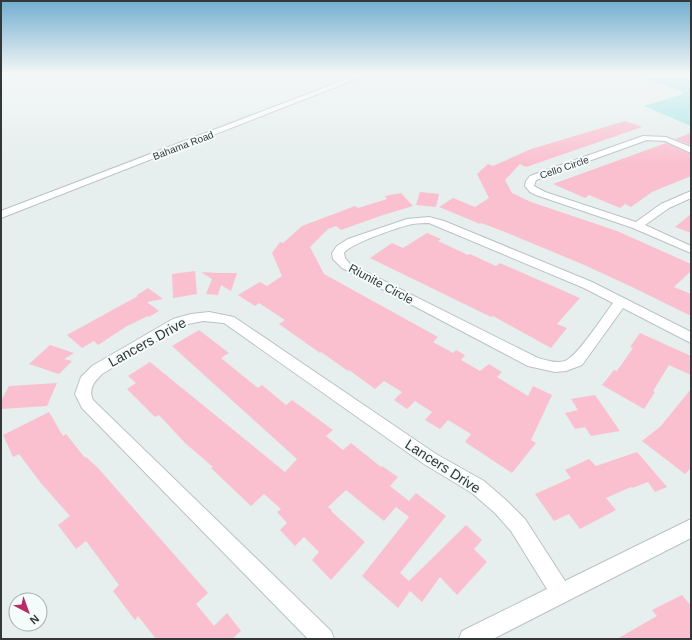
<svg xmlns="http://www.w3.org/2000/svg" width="692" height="640" font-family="Arial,sans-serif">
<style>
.green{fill:#a5e5e9}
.building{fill:#fac0d0}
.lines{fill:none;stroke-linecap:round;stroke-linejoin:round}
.minor-casing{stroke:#bbc2c3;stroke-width:2}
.minor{fill:#fff;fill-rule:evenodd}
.labels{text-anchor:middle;stroke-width:4;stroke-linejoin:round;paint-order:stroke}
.far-street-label{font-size:10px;fill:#343738;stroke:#f3fbfb}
.street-label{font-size:12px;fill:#343738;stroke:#f3fbfb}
.near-street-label{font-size:14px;fill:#343738;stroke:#f3fbfb}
</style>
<rect width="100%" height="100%" fill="#e6eeee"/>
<path class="green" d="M629,74H691V126L644,106L683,94L681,91Z"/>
<g class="building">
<path d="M625,121L642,127L526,167L520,164L505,180L512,193L531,202L617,231L691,264V271L674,287L691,294V316L632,287L582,264L505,232L481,223L480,224L439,207L453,198L475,207L489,198L477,174L488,164L493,166L531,149Z"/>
<path d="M691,133V145L675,139Z"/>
<path d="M666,143L691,154V176L652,192L631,207L625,204L620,208L589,195L585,198L553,184Z"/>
<path d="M420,192L439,194L436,207L416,205Z"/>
<path d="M401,193L413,206L383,215L341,230L336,226L328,229L310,247L324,274L438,337L433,342L453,353L456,350L465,355L461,360L480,371L489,364L502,372L497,377L528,396L533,386L552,395L531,440L536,443L512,473L465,442L471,434L448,420L440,429L425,420L432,412L415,401L407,409L394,400L402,392L384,381L375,389L349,370L348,371L321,352L320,353L279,324L285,320L259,303L255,306L238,295L260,282L267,286L282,276L272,253L280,242L283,243L302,226L355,206L358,208L387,199L385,196Z"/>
<path d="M691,214V233L675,227Z"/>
<path d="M427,233L441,239L438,241L468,255L470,254L496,266L500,263L580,298L557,324L567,328L551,348L493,316L491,317L370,258L392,243L403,248Z"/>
<path d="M195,271L197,294L173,298L172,274Z"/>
<path d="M201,272L218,273H237L231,291L221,285L218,295L206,294L212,279Z"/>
<path d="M148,288L163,299L147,302L159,311L149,317L148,316L127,326L98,345L94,341L82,348L67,335L138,296L137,295Z"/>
<path d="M199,330L229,353L221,358L258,388L262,385L286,405L292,400L333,430L326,436L343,450L351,443L381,467L382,466L398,477L390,486L409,501L416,493L446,516L400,573L409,581L466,525L482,540L474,549L487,562L457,595L440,577L422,602L410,591L398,608L362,576L409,517L396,507L384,521L346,490L328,507L332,510L331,511L365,542L331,580L312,560L319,552L304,537L295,546L280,530L287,523L277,512L281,509L264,494L251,506L211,468L213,467L185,443L159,415L155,417L127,389L136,383L128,376L150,362L285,472L297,459L172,346Z"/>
<path d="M640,333L691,356V375L669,365L653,391L655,392L644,409L602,385L614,370L617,371L633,348L630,347Z"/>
<path d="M50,345L74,353L64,359L72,361L59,374L29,364Z"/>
<path d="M57,383L47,406L1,409V401L9,386Z"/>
<path d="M691,389V468L685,474L642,441L660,427Z"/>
<path d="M595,395L620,431L591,436L585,427L575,429L565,413L578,410L571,399Z"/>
<path d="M49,412L63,436L66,434L85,458L86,457L98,468L208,593L196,604L214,626L227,613L241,631L232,639H156L138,616L135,620L113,591L119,585L86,541L76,549L58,525L70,516L40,482L19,454L13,457L3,435Z"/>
<path d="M637,452L667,487L655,492L648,482L632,488L631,487L606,498L616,510L580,529L569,514L554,521L535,494L571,478L565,470L589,459L596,466Z"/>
<path d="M682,595L691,606V639H617L657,616L652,610Z"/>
</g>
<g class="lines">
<g class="minor-casing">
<g id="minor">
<path d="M360,74H369L1,218V211Z"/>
<path d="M643,136L666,137L691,147V153L665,141L647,140L536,180L534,186L545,192L636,222L661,204L691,191V198L669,208L645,225L691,246V253L633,228L536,195L530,192L525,186L526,181L530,176Z"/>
<path d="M429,217L444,221L592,282L691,332V343L623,308L582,365L566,371L555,372L528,366L342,268L333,259L332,253L337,246L348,239L407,219ZM429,223L584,288L613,303C604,315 577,357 565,361C556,364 546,360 538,358L350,264L345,258L344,253C349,244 401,226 413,224C418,223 424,223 429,223Z"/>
<path d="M209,312L234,317L436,454L484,481L507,501L525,519L565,581L691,519V538L493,639H459L462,631L547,589L511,531L495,513L472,493L424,464L224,323L203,321L183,325L102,374C94,382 88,389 93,400L331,631L334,639H308L82,408L75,394L81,377L92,366L173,319L191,314Z"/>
</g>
</g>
<use href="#minor" class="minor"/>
</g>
<linearGradient id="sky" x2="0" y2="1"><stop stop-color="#72aecf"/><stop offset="0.45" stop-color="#f4f7f7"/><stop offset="1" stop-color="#f4f7f7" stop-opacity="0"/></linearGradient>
<rect width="692" height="164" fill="url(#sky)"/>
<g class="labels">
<g class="far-street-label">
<text transform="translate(183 145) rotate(-21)" y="4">Bahama Road</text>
<text transform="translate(564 167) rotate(-19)" y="4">Cello Circle</text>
</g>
<g class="street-label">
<text transform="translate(381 284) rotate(28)" y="4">Riunite Circle</text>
</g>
<g class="near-street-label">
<text transform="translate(147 342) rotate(-29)" y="5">Lancers Drive</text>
<text transform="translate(443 466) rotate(33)" y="5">Lancers Drive</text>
</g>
</g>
<rect width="692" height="640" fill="none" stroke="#343738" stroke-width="4"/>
<g transform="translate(28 612) rotate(139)"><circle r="19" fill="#f3fbfb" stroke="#a7adad"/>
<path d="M0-3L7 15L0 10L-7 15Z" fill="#b82d66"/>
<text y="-6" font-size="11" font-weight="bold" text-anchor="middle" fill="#343738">N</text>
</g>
</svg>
